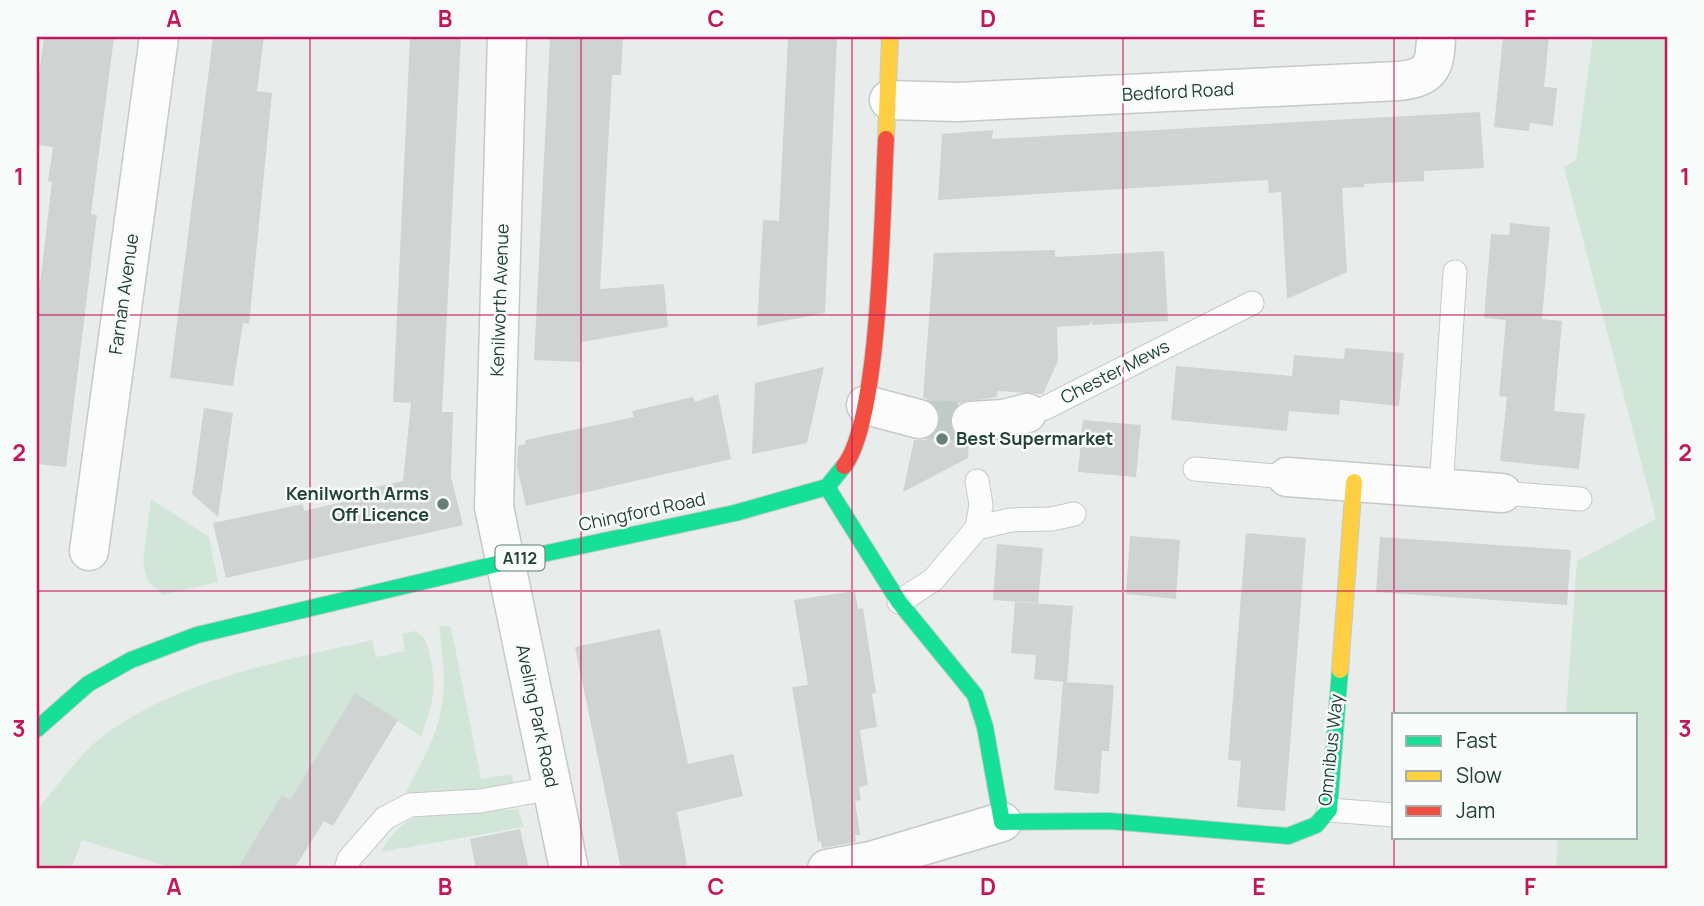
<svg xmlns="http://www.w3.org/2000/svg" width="1704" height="906" font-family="Manrope,sans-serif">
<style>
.green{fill:#d1e6d8}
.building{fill:#cfd4d2}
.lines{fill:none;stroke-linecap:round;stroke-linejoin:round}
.street-tunnel{stroke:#c1cbc8;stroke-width:38;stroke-dasharray:38 19;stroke-linecap:butt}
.lane-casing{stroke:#c5cac8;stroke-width:25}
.street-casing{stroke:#c5cac8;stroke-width:41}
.fast-casing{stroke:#c3cbc8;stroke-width:18}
.slow-casing{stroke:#c3cbc8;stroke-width:18}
.jam-casing{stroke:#c3cbc8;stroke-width:18}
.lane{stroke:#fcfcfc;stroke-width:23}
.street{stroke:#fcfcfc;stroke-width:38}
.fast{stroke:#16e098;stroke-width:16}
.slow{stroke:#ffcf43;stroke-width:16}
.jam{stroke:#f24e42;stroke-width:16}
.grid{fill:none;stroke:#c2185b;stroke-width:2;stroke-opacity:0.55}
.poi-dot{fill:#697e78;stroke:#f7fbf9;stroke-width:2.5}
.labels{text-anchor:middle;stroke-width:5;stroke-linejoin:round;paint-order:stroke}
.shield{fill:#f7fbf9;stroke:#637a73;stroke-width:2}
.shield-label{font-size:16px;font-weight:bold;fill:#24423a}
.street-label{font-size:18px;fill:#24423a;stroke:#f7fbf9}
.poi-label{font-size:18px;font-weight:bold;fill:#24423a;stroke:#f7fbf9;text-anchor:start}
.neatline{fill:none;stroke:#c2185b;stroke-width:2.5}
.grid-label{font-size:23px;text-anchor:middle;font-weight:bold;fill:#c2185b}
</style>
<rect width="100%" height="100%" fill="#e8edeb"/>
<g class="green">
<path d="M1593,37H1667V869H1556L1558,838H1636V715H1566L1577,561L1656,519L1564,167L1576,160Z"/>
<path d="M151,499L209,537L218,582L163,595L147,580L143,560Z"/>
<path d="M439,625L451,627L481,779L512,774L514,790L414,800L406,791C445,722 449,703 439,625Z"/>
<path d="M415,631C427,637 428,647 431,659C437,692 432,705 421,736L355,694L290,800L282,796L237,869H176L82,840L71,869H37V810C56,788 75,760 97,741C170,681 282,661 372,640L376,657L405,651L402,634Z"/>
<path d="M518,809L524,827L381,852C410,795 466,814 518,809Z"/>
</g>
<g class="building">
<path d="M44,37H114L91,214L97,215L66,467L37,464V309L52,182L48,181L53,147L37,145V91Z"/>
<path d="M213,37H264L257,91L272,93L249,324L243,323L233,386L170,378Z"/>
<path d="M410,37H461L442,412H453L451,477L463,525L226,578L213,523L303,504L304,511L334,504L363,497L362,490L403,481L411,403L393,402Z"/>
<path d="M550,37H623L621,75H612L600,289L664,284L668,327L581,342L580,362L534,360Z"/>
<path d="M788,37H837L825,313L757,326L763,220L779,221Z"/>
<path d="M1503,37H1549L1544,87L1557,88L1553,126L1530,123L1529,131L1494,127Z"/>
<path d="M1480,112L1484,168L1424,171V181L1364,184V187L1342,188L1347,272L1287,299L1281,192L1269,193L1268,180L938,200L942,134L993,130L992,139Z"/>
<path d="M1510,223L1550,227L1542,319L1562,321L1554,411L1585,414L1579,469L1500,461L1507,397L1499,396L1506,320L1484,318L1491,234L1509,235Z"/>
<path d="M1055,250V257L1164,251L1168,321L1092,325L1093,320L1089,325L1057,327L1058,361L1043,394L998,391L997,397L958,403L951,412L949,423L953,434L969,442L968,458L903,492L914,440H925L934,435L940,424V414L935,404L923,397L934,253Z"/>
<path d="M1345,348L1404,353L1399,406L1340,400L1339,415L1289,411L1287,431L1171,420L1176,366L1292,376L1294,355L1344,359Z"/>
<path d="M824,367L807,443L752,454L755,383Z"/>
<path d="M718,394L731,459L526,506L517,467L518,446L525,444L526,440L634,417L632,411L693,397L695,402Z"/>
<path d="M204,408L233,413L218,517L192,494Z"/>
<path d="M1083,420L1141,425L1136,477L1078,472Z"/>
<path d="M1246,533L1306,538L1285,811L1237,807L1241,761L1228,760Z"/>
<path d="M1130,536L1180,540L1176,599L1126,594Z"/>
<path d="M1380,537L1571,550L1567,605L1376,592Z"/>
<path d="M997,544L1043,548L1038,603L993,600Z"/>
<path d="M855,591L858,609L863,608L876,693L872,694L877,727L860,730L868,785L859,787L861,800L855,801L860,835H855L856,842L822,848L821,841L818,842L792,687L808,685L794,600Z"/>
<path d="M1015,602L1073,606L1067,682L1034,679L1036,655L1011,653Z"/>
<path d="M660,629L688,764L733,754L743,796L677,812L687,865L670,869H621L575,647Z"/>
<path d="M1063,682L1114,685L1109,751H1102L1099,794L1054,790Z"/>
<path d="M355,693L398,720L333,826L324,821L294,869H237L282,795L290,800Z"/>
<path d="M520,829L529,869H476L470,839Z"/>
</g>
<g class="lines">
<path class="street-tunnel" d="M919,419L971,421"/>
<g class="lane-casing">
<g id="lane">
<path d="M1027,413L1045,408L1252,303"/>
<path d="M1195,469L1287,477"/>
<path d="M1441,489L1455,272"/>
<path d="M1502,493L1580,499"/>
<path d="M977,528L981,505L977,481"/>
<path d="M899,602L933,580L977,528L1010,520L1052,519L1074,514"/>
<path d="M1329,810L1394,815"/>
<path d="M346,869L349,859L385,818L410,805L480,801L552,788"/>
</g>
</g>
<g class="street-casing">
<g id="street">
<path d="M507,37L494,507L569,869"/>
<path d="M889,100L957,102L1399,81C1431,77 1435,68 1436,37"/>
<path d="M866,405L919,419"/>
<path d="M971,421L1004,419L1027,413"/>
<path d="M1287,477L1502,493"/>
<path d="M89,551L159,37"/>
<path d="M827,869L871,861L1002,822"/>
</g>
</g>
<g class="fast-casing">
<g id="fast">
<path d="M827,487L899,602L975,695L985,727L1002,822L1109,821L1288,836L1316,825L1329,810L1340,670"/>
<path d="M37,729L88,684L131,660L197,635L505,562L735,513L827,487L844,466"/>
</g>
</g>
<g class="slow-casing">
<g id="slow">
<path d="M886,139L890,37"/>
<path d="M1340,670L1354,482"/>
</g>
</g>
<g class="jam-casing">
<path id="jam" d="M844,466C881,419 882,208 886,139"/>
</g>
<use href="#lane" class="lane"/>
<use href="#street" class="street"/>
<use href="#fast" class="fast"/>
<use href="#slow" class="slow"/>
<use href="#jam" class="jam"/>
</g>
<path class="grid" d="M310,37V869M581,37V869M852,37V869M1123,37V869M1394,37V715M37,315H1667M37,591H1667M1394,838V869"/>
<g class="poi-dot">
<circle cx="942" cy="439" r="7"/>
<circle cx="443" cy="504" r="7"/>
</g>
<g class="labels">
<rect class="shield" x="495.5" y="545.5" width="49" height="25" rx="5"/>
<g class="shield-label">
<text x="520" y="564">A112</text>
</g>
<g class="street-label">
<text transform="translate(1178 92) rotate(-3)" y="6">Bedford Road</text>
<text transform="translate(124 294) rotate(-82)" y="6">Farnan Avenue</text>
<text transform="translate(500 300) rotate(-88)" y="6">Kenilworth Avenue</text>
<text transform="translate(1115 372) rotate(-27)" y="6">Chester Mews</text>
<text transform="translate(642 512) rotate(-12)" y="6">Chingford Road</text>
<text transform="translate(537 716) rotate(78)" y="6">Aveling Park Road</text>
<text transform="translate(1331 750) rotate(-84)" y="6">Omnibus Way</text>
</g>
<g class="poi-label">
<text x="956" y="445">Best Supermarket</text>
<text x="429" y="500" text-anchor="end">Kenilworth Arms<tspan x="429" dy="21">Off Licence</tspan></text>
</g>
</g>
<rect width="1704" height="906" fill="none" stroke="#f7fbf9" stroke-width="77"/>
<rect x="1392" y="713" width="245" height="126" fill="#f7fbf9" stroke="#a3b1ad" stroke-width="2"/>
<rect x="1406" y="736" width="35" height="10" fill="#16e098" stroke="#a3b1ad" stroke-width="2"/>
<text x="1456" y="748" font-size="21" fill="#24423a">Fast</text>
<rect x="1406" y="771" width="35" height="10" fill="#ffcf43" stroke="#a3b1ad" stroke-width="2"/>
<text x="1456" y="783" font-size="21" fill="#24423a">Slow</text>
<rect x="1406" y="806" width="35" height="10" fill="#f24e42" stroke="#a3b1ad" stroke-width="2"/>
<text x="1456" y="818" font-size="21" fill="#24423a">Jam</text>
<rect x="38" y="38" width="1628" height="829" class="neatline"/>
<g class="grid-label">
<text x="174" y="27">A</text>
<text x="445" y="27">B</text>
<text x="716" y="27">C</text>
<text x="988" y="27">D</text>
<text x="1259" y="27">E</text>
<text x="1530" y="27">F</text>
<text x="19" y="185">1</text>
<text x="1685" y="185">1</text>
<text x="19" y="461">2</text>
<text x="1685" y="461">2</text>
<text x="19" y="737">3</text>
<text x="1685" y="737">3</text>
<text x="174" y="895">A</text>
<text x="445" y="895">B</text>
<text x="716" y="895">C</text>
<text x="988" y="895">D</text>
<text x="1259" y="895">E</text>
<text x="1530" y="895">F</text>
</g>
</svg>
